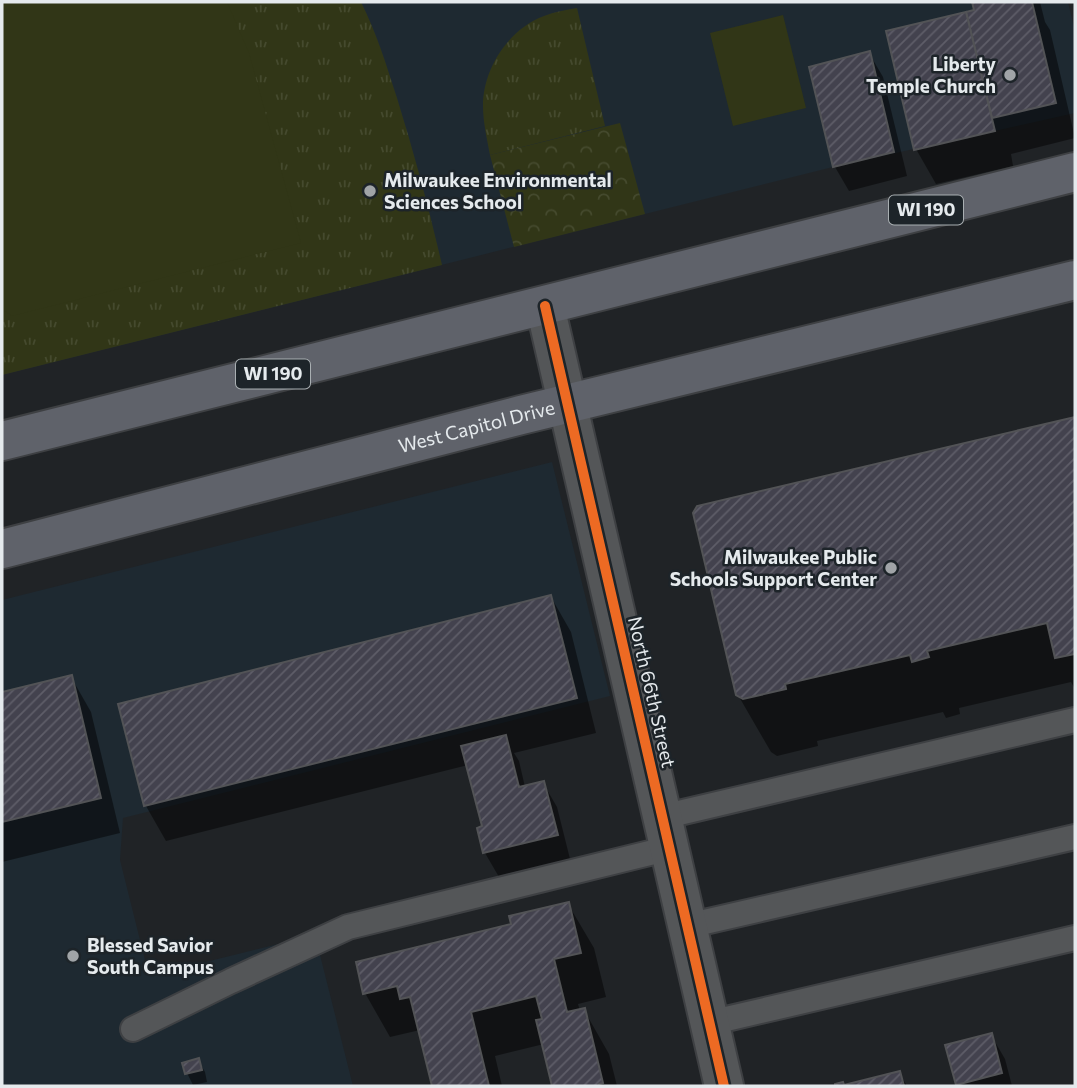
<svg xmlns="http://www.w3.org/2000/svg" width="1077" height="1088" font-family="Commissioner,sans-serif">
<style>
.built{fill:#1e2931}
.grass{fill:url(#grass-tufts)}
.park{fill:url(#park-crowns)}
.pitch{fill:#313617}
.shadow{fill:#0007}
.building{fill:url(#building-hatch);stroke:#525356;stroke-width:2}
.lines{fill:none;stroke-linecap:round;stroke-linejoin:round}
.lane-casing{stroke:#3e4043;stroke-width:28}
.street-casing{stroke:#3e4043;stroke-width:42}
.primary-casing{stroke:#3e4043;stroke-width:42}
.lane{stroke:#545658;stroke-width:24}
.street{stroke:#545658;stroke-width:38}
.primary{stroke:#5f626a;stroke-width:38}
.cycleway-casing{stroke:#1d2429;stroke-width:15}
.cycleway{stroke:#ed6a23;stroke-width:10}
.poi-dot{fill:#a0a4a7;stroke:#1d2429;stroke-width:2.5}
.labels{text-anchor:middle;stroke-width:5;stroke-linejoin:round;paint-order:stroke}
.shield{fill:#1d2429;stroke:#a9afb2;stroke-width:2}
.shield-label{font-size:18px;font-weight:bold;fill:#e5eaed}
.poi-label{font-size:19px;font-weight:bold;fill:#e5eaed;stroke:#1d2429;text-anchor:end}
.street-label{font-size:19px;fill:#e5eaed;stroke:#1d2429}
</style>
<defs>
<pattern id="grass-tufts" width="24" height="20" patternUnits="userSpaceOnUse" patternTransform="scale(1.75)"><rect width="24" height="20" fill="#313617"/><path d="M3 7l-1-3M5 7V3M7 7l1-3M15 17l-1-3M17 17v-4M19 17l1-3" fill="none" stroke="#454a2e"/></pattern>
<pattern id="park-crowns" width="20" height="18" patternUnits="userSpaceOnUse" patternTransform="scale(1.75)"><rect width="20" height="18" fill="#313617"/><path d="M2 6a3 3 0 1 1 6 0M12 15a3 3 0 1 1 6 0" fill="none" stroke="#454a2e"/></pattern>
<pattern id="building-hatch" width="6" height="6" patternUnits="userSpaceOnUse" patternTransform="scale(1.75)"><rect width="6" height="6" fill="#43424e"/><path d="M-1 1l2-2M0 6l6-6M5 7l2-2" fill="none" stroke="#5e5d68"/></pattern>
</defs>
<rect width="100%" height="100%" fill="#202326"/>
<g class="built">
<path d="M2,2H1068L1075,31V113L833,167L2,375Z"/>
<path d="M552,462L610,696L123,818L120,860L149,976L315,935L353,1086H2V600Z"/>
</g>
<g class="grass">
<path d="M2,2H361C377,34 386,64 397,98C414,153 429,208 442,265L2,375Z"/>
<path d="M577,8L605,126L490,155C487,139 483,122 483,106C483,68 509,29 544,16C554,12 566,10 577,8Z"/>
</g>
<path class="park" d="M620,123L645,214L514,247L490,155Z"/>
<g class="pitch">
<path d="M2,2H227L249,53L301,243L12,316L2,309Z"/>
<path d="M783,15L806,108L733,126L710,33Z"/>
</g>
<g class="shadow">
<path d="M974,2H1040L1045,22L1050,30L1075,138L1011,154L1013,166L936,184L916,149L888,32L976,11Z"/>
<path d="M869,53L883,77L907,176L849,191L835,167Z"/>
<path d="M1075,419V689L1071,682L959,708L960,714L946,718L943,712L817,741L818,746L777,756L771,752L738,695L698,508Z"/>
<path d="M551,597L571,632L596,733L514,753L519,761L525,787L543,783L557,807L570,859L499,877L485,853L479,829L484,828L468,765L166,841L146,806L120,705Z"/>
<path d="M71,677L91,712L120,833L2,862V694Z"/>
<path d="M568,904L594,948L606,997L578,1004L580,1011L584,1010L609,1054L617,1086H554L544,1044L495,1056L502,1086H434L420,1030L390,1037L365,993L514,926Z"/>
<path d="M991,1035L1005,1059L1012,1086H959L957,1084Z"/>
<path d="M198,1060L205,1072L207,1082L193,1085L187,1073Z"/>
<path d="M899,1073L907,1086H848Z"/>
</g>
<g class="building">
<path d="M972,2H1032L1056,103L992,118L966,12L974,10Z"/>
<path d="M966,12L995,131L914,150L886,31Z"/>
<path d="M870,51L894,152L833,167L809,67Z"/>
<path d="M1075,417V654L1055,658L1047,623L927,651L929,657L912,662L910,655L785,684L786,689L743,699L736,695L693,513L697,506Z"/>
<path d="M551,595L577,698L144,806L118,704Z"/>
<path d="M72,675L101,798L2,822V692Z"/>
<path d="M506,735L519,787L544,781L558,835L483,853L477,828L482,826L461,746Z"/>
<path d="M569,902L581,953L554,959L567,1012L585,1008L603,1083L599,1084V1086H552L536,1020L542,1019L536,996L471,1012L489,1086H432L410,997L400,999L397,986L363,994L356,962L511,924L509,916Z"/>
<path d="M992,1033L1002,1073L956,1085L945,1045Z"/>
<path d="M199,1058L202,1070L185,1074L182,1063Z"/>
<path d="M900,1071L904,1086H835V1084L843,1082L844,1085Z"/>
</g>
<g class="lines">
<g class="lane-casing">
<g id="lane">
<path d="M662,817L1075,720"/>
<path d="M687,926L1075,837"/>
<path d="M709,1023L1075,938"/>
<path d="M133,1029L231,981L348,927L670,848"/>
</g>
</g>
<g class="street-casing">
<path id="street" d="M545,306L724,1086"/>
</g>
<g class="primary-casing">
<g id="primary">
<path d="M2,441L1075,172"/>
<path id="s1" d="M2,549L521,415L1075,280"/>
</g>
</g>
<use href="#lane" class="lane"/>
<use href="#street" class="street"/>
<use href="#primary" class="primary"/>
<g class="cycleway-casing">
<path id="cycleway" d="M545,306L724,1086"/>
</g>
<use href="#cycleway" class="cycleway"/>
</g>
<g class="poi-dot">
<circle cx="1010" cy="75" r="7"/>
<circle cx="370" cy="191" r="7"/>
<circle cx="891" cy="568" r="7"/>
<circle cx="73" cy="956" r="7"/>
</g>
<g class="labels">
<g class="shield">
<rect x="889" y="195.5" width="74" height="29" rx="5"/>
<rect x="236" y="359.5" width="74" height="29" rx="5"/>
</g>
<g class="shield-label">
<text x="926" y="216">WI 190</text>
<text x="273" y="380">WI 190</text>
</g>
<g class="poi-label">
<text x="996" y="71">Liberty<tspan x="996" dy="22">Temple Church</tspan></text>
<text x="384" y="187" text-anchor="start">Milwaukee Environmental<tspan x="384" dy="22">Sciences School</tspan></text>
<text x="877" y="564">Milwaukee Public<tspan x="877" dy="22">Schools Support Center</tspan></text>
<text x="87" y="952" text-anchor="start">Blessed Savior<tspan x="87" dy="22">South Campus</tspan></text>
</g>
<g class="street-label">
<text dy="7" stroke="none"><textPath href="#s1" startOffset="490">West Capitol Drive</textPath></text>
<text transform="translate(652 692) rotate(77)" y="7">North 66th Street</text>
</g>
</g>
<rect width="1077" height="1088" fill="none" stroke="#e5eaed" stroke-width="7"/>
</svg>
